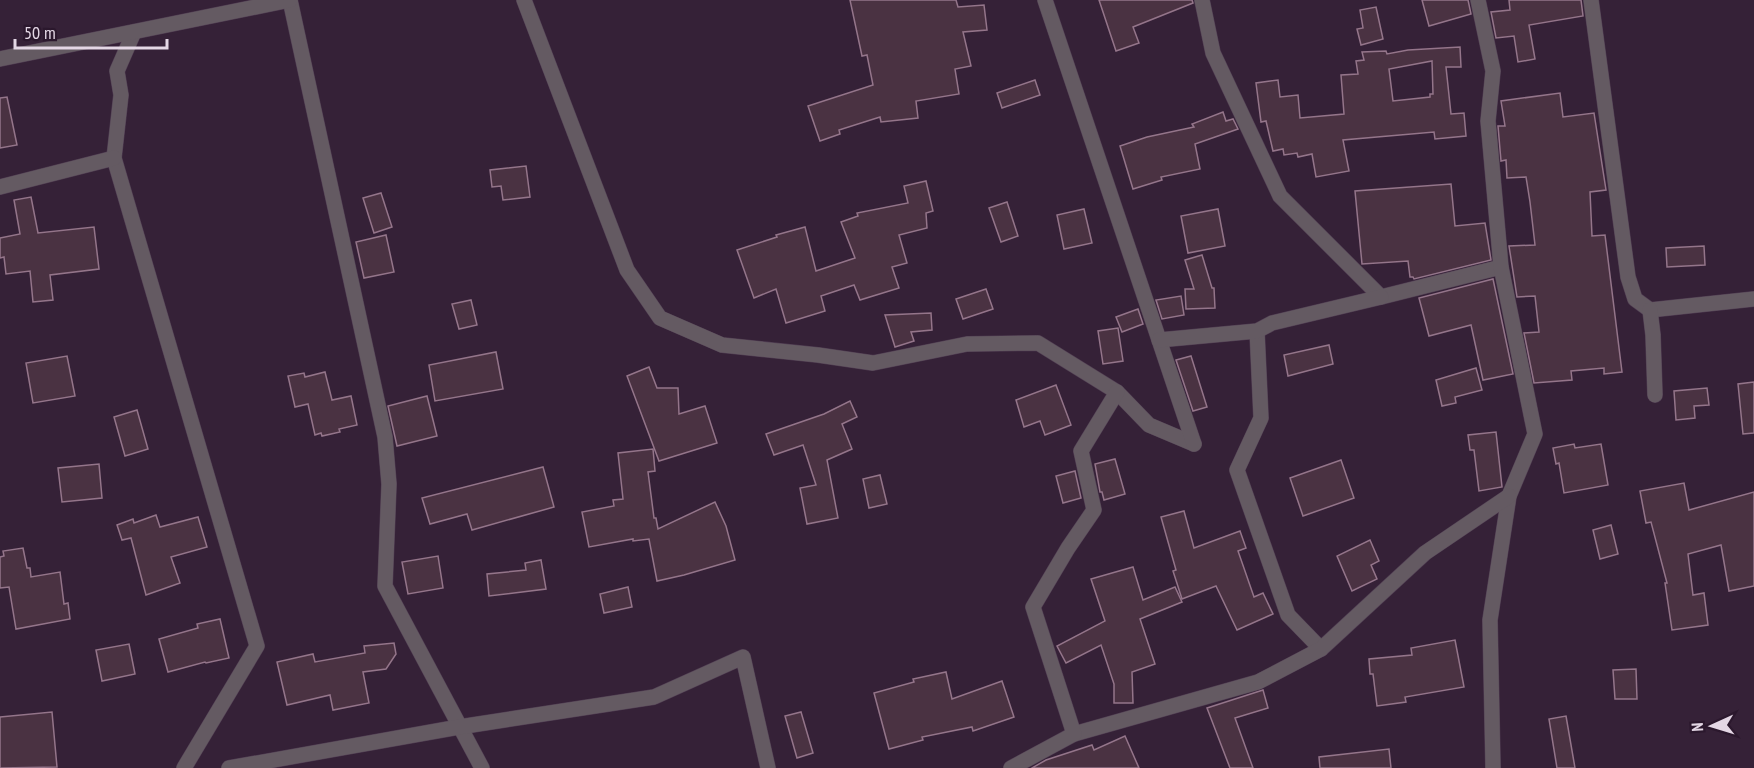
<svg xmlns="http://www.w3.org/2000/svg" width="1754" height="768" font-family="'PT Sans Narrow',sans-serif">
<style>
.building{fill:#4a3242;stroke:#94758a;stroke-width:1.5;fill-rule:evenodd}
.lines{fill:none;stroke-linecap:round;stroke-linejoin:round}
.minor-casing{stroke:#513e53;stroke-width:16}
.minor{stroke:#645a62;stroke-width:15}
</style>
<rect width="100%" height="100%" fill="#352137"/>
<g class="building">
<path d="M850,0H956L958,7L984,5L987,30L963,32L971,66L955,69L959,94L916,101L918,118L881,122L880,117L839,130L840,134L820,141L808,106L873,85L867,55L862,56Z"/>
<path d="M1099,0H1192L1193,3L1133,27L1139,43L1116,51Z"/>
<path d="M1422,0H1468L1471,14L1429,26Z"/>
<path d="M1509,0H1581L1583,16L1529,25L1535,59L1518,62L1514,36L1496,38L1491,12L1510,10Z"/>
<path d="M1376,7L1383,39L1361,45L1357,29L1363,28L1360,10Z"/>
<path d="M1460,47L1461,67H1446L1451,114L1464,113L1466,136L1435,139L1434,132L1343,140L1349,171L1316,177L1312,154L1298,157L1297,153L1284,155L1283,149L1273,151L1266,121L1261,122L1256,83L1278,80L1280,97L1298,95L1300,118L1344,114L1341,75L1358,74L1356,61L1364,60L1362,52L1386,51L1387,54L1408,50ZM1432,61L1433,94H1430V97L1393,101L1389,69Z"/>
<path d="M1035,80L1040,95L1002,108L997,93Z"/>
<path d="M1560,93L1563,117L1594,113L1606,190L1590,192L1592,236L1605,235L1622,372L1604,374V368L1571,371L1572,380L1534,383L1524,333L1539,332L1535,296L1517,297L1509,246L1535,245L1530,202L1526,177L1507,178L1506,160L1501,161L1498,126H1505L1501,101Z"/>
<path d="M7,97L17,145L0,148V98Z"/>
<path d="M1223,112L1226,121L1233,119L1238,129L1195,144L1200,169L1161,177L1162,180L1133,189L1120,146L1147,137L1194,127L1192,124Z"/>
<path d="M526,166L530,197L503,200L501,186L492,187L490,170Z"/>
<path d="M926,181L933,211L926,213L927,228L899,235L907,263L892,267L899,288L860,300L854,285L821,296L825,311L786,323L776,289L754,298L737,250L777,237L776,235L805,227L816,271L855,258L841,222L858,216L857,213L908,203L904,186Z"/>
<path d="M1451,184L1455,226L1485,223L1491,260L1414,279L1413,277H1410L1408,261L1362,264L1355,191Z"/>
<path d="M381,193L392,227L374,233L363,198Z"/>
<path d="M31,197L38,233L94,227L99,269L50,275L53,300L33,302L30,271L6,274L4,257L0,258V238L20,234L14,200Z"/>
<path d="M1007,202L1018,236L1001,242L989,208Z"/>
<path d="M1084,209L1092,243L1064,249L1057,215Z"/>
<path d="M1218,209L1225,246L1188,253L1181,216Z"/>
<path d="M386,235L394,272L364,278L356,242Z"/>
<path d="M1704,246L1705,265L1667,267L1666,248Z"/>
<path d="M1202,255L1212,288H1214L1215,308L1186,309L1185,289H1194L1185,260Z"/>
<path d="M1493,279L1513,374L1483,380L1471,325L1429,336L1419,298Z"/>
<path d="M986,289L993,309L963,319L956,299Z"/>
<path d="M1181,296L1184,315L1162,319L1156,300Z"/>
<path d="M471,300L477,325L459,329L452,304Z"/>
<path d="M1138,309L1143,324L1122,332L1116,317Z"/>
<path d="M931,313L932,330L911,332L914,341L895,347L885,315Z"/>
<path d="M1118,328L1123,361L1103,364L1098,331Z"/>
<path d="M1329,345L1333,364L1288,376L1284,355Z"/>
<path d="M496,352L503,389L435,401L429,365Z"/>
<path d="M67,356L75,396L33,403L26,363Z"/>
<path d="M1191,356L1207,407L1193,411L1176,360Z"/>
<path d="M649,367L657,388H678L679,414L705,406L717,443L659,461L627,376Z"/>
<path d="M1476,368L1482,390L1455,397L1456,403L1442,406L1436,380Z"/>
<path d="M325,372L332,400L351,396L357,425L339,429L340,432L322,436L321,433L315,435L308,404L295,407L288,376L304,373L305,377Z"/>
<path d="M1754,382V433L1743,434L1738,384Z"/>
<path d="M1056,385L1071,425L1045,435L1040,421L1024,427L1016,400Z"/>
<path d="M1707,388L1709,405L1694,406L1695,418L1676,420L1674,391Z"/>
<path d="M427,396L437,436L397,446L388,406Z"/>
<path d="M850,401L857,417L842,424L852,449L827,460L838,518L807,524L800,488L816,485L803,445L774,455L766,434L824,414Z"/>
<path d="M137,410L148,449L125,456L114,417Z"/>
<path d="M1496,432L1502,487L1479,491L1474,450H1470L1468,435Z"/>
<path d="M1574,444L1575,448L1601,444L1608,485L1564,493L1559,463L1556,464L1553,448Z"/>
<path d="M653,449L655,471L648,472L654,518H656L658,529L715,502L726,526L735,560L684,575L657,581L649,539L633,541V539L589,547L582,512L614,506L613,500L623,499L618,453Z"/>
<path d="M1115,459L1125,494L1104,500L1102,492H1100L1095,464Z"/>
<path d="M1341,460L1354,498L1303,516L1290,478Z"/>
<path d="M99,464L102,498L62,502L58,468Z"/>
<path d="M543,467L554,507L472,530L467,514L430,524L422,498Z"/>
<path d="M1075,471L1081,498L1063,503L1056,476Z"/>
<path d="M880,475L887,504L869,508L863,479Z"/>
<path d="M1684,483L1689,510L1754,492V586L1729,591L1721,545L1688,554L1693,595L1704,593L1708,625L1672,630L1665,583H1667L1651,522L1646,523L1640,491Z"/>
<path d="M1184,511L1194,548L1240,531L1246,548L1238,551L1254,597L1263,593L1273,614L1237,630L1216,586L1182,599L1173,571L1176,570L1161,517Z"/>
<path d="M156,515L160,527L198,517L207,547L171,557L180,583L146,595L131,538L122,540L117,525L133,519L134,523Z"/>
<path d="M1611,525L1618,554L1600,559L1593,530Z"/>
<path d="M1370,540L1379,561L1371,565L1377,579L1352,591L1337,556Z"/>
<path d="M23,548L27,568H30L31,577L60,572L64,604L68,603L70,619L16,629L9,587L0,588V557L4,556L3,551Z"/>
<path d="M438,556L443,588L408,594L402,562Z"/>
<path d="M541,560L546,589L489,596L487,574L526,570L525,563Z"/>
<path d="M1133,567L1143,600L1175,587L1182,602L1140,619L1155,664L1132,672L1133,703H1114V684L1101,645L1066,663L1057,646L1105,621L1091,579Z"/>
<path d="M628,587L632,607L604,613L600,594Z"/>
<path d="M220,619L229,658L206,663L205,662L168,672L159,639L198,628L197,624Z"/>
<path d="M1455,640L1464,687L1405,697L1406,702L1377,706L1373,674H1370L1369,659L1412,655L1411,648Z"/>
<path d="M394,643L396,654L386,669L363,672L369,703L333,710L330,695L287,705L277,662L313,654L315,662L365,653L364,646Z"/>
<path d="M129,644L135,674L102,681L96,650Z"/>
<path d="M1636,669L1637,699H1615L1613,670Z"/>
<path d="M946,672L952,699L1002,681L1014,717L973,731L972,727L922,737L923,740L889,749L874,693L914,682L913,679Z"/>
<path d="M1263,690L1268,708L1235,718L1253,768H1230L1207,708Z"/>
<path d="M52,712L57,767L0,768V717Z"/>
<path d="M801,712L813,753L797,758L785,716Z"/>
<path d="M1566,716L1575,768H1557L1549,719Z"/>
<path d="M1125,736L1139,768H1032L1046,760L1092,745L1094,750Z"/>
<path d="M1389,749L1391,768H1320L1319,757Z"/>
</g>
<g class="lines">
<g class="minor-casing">
<g id="minor">
<path d="M290,0L385,437L389,484L385,586L482,768"/>
<path d="M524,0L627,270L660,318L722,345L818,355L873,363L967,344L1038,343L1117,392L1149,425L1194,444"/>
<path d="M1045,0L1194,444"/>
<path d="M1202,0L1213,53L1280,196L1381,297L1501,267"/>
<path d="M1478,0L1493,71L1488,121L1501,267L1535,434L1509,496L1490,620L1493,768"/>
<path d="M1591,0L1628,277L1635,299L1650,310L1754,299"/>
<path d="M134,32L117,71L121,95L114,158L257,646L184,768"/>
<path d="M0,59L290,0"/>
<path d="M0,187L114,158"/>
<path d="M1650,310L1653,335L1655,395"/>
<path d="M1257,331L1261,418L1237,470L1288,615L1321,649"/>
<path d="M1159,340L1257,331L1272,323L1381,297"/>
<path d="M1074,734L1258,682L1321,649L1425,553L1509,496"/>
<path d="M229,768L459,727L654,697L743,657L768,768"/>
<path d="M1011,768L1074,734L1033,607L1068,548L1094,510L1081,451L1117,392"/>
</g>
</g>
<use href="#minor" class="minor"/>
</g>
<g transform="translate(1712 726) rotate(266)" stroke="#2b182d" stroke-width="4.5" paint-order="stroke">
<path d="M0-4.5L10 22L0 15L-10 22Z" fill="#e4d7e5"/>
<text y="-9" font-size="16" font-weight="bold" text-anchor="middle" fill="#e4d7e5">N</text>
</g>
<path d="M15 39v9h152v-9" fill="none" stroke="#e4d7e5" stroke-width="3"/>
<text x="24" y="39" font-size="18" fill="#e4d7e5" stroke="#2b182d" stroke-width="4.5" paint-order="stroke">50 m</text>
</svg>
